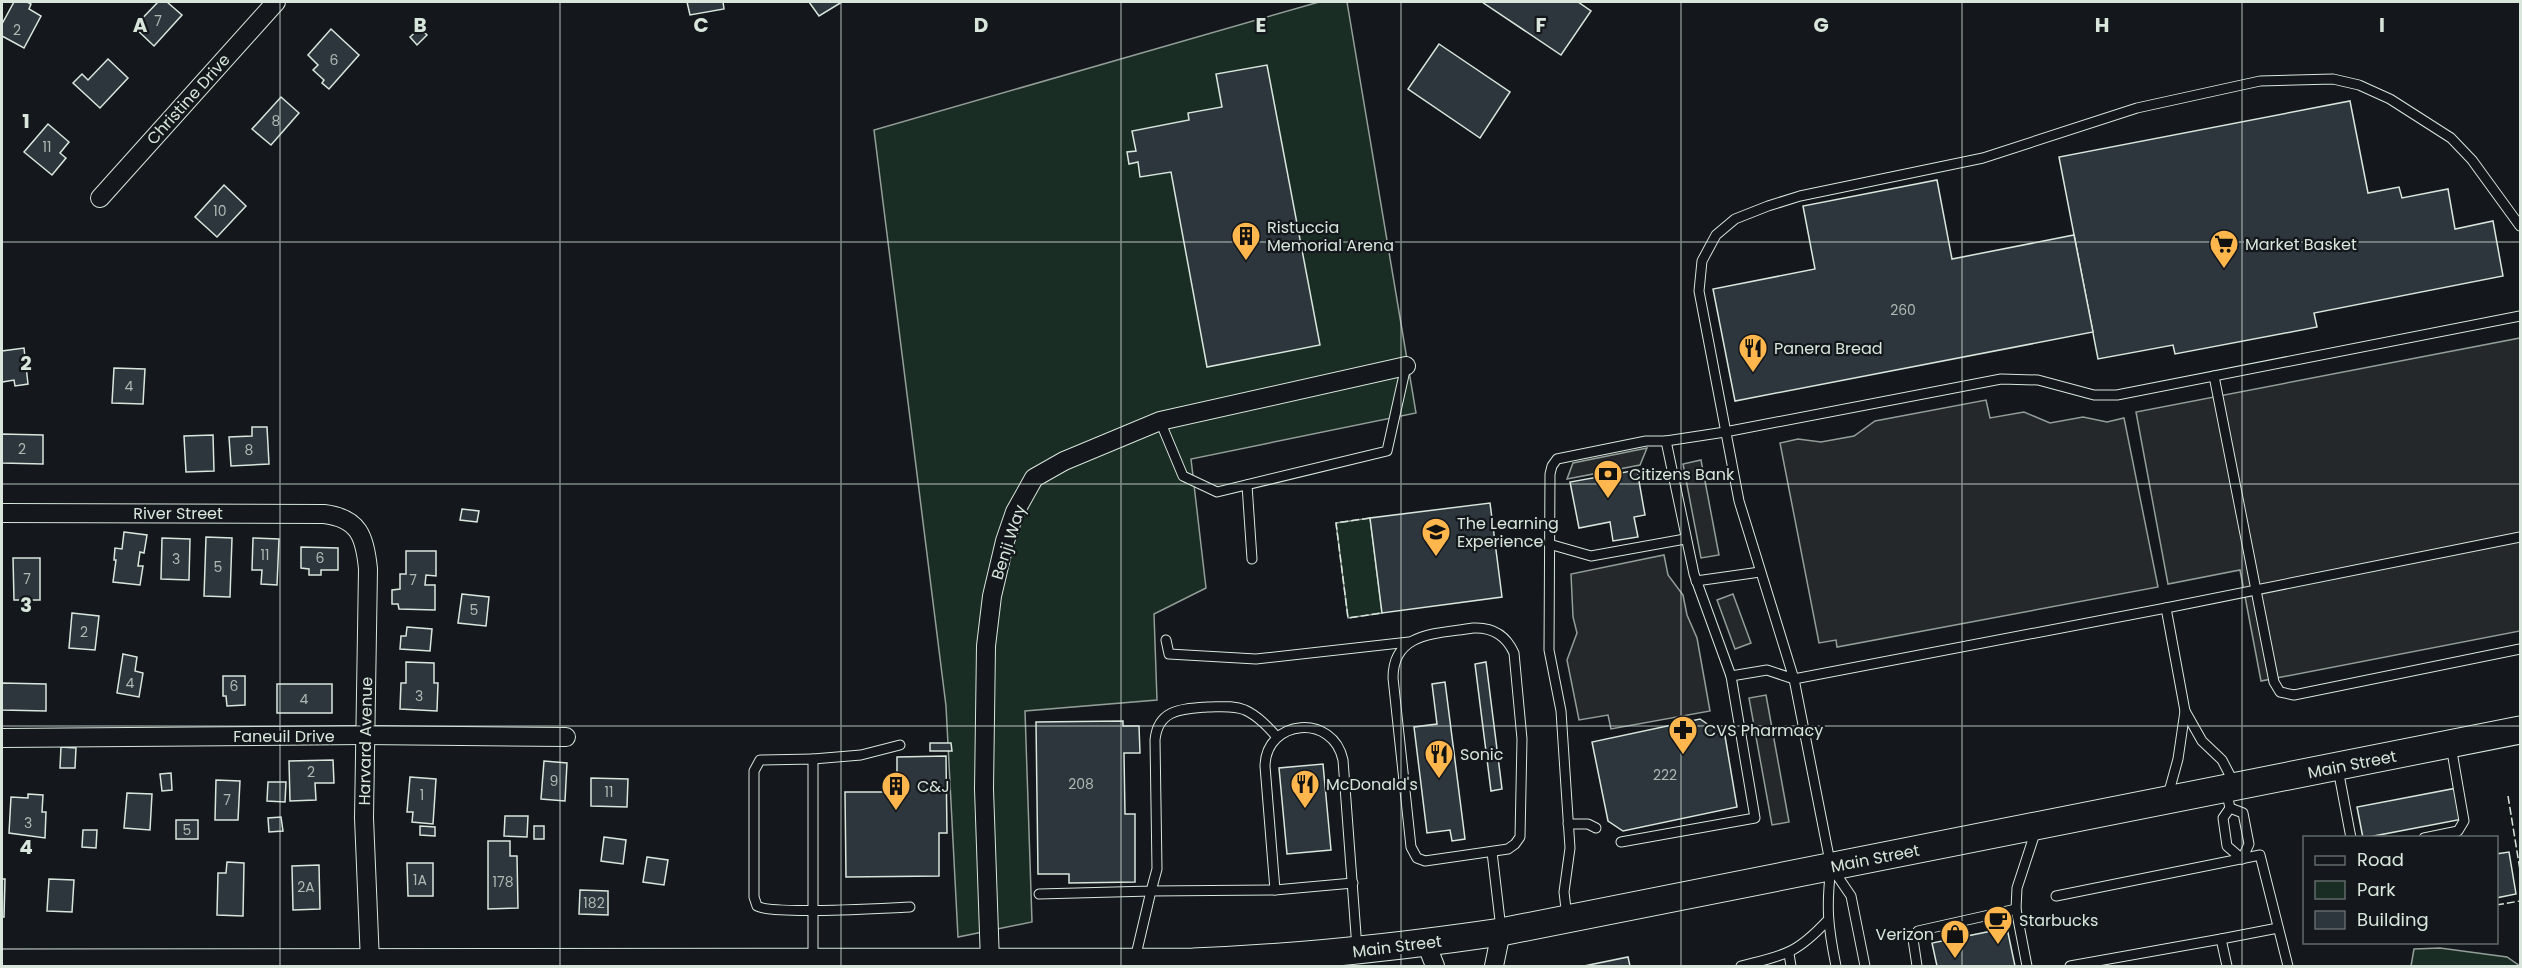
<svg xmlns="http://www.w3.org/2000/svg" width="2522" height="968" font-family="Poppins,sans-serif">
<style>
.green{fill:#1a2d24;stroke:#939e99;stroke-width:1.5}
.parking{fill:#24282b;stroke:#939e99;stroke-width:1.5}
.building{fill:#2c363c;stroke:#d8e6dc;stroke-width:1.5}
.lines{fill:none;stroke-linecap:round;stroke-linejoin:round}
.lane-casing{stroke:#d8e6dc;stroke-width:11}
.street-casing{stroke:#d8e6dc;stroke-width:20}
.secondary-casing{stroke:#d8e6dc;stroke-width:29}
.lane{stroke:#14181c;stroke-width:9}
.street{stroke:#14181c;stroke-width:18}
.secondary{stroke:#14181c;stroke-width:27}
.fence{stroke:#d8e6dc;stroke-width:1.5;stroke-dasharray:8 3;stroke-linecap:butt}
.grid{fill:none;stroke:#d8e6dc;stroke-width:1.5;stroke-opacity:0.55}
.labels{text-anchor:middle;stroke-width:4.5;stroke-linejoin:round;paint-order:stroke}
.number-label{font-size:14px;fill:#adbab4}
.street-label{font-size:16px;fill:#d8e6dc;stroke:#14181c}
.poi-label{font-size:16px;fill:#d8e6dc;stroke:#14181c;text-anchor:start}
.grid-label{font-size:20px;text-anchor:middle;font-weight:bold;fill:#d8e6dc;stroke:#14181c;stroke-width:4.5;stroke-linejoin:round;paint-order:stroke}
</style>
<rect width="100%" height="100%" fill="#14181c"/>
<g class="green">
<path d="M1319,2H1347L1416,413L1191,459L1206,588L1154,614L1157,700L1025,711L1032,922L958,937L946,706L874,130Z"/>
<path d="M1370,518L1382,613L1348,618L1336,523Z"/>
<path d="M2440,948L2507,957L2520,966H2411L2414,949Z"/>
</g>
<g class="parking">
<path d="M2520,338V631L2261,681L2240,570L2168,584L2136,412Z"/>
<path d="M1986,400L1990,418L2024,412L2050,423L2083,417L2107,422L2124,418L2158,587L1837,647L1836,640L1819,643L1780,443L1798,439L1821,442L1854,436L1875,421Z"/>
<path d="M1647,448L1640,465L1567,479L1573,463Z"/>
<path d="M1701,460L1719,555L1701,558L1683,464Z"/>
<path d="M1664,555L1668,575L1683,595L1687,615L1697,638L1710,711L1611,729L1608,715L1579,720L1567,660L1577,633L1573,617L1571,574Z"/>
<path d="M1733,594L1751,643L1735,649L1717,600Z"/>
<path d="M1766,695L1789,822L1772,825L1749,698Z"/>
</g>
<g class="building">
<path d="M14,2H27L31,4L29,9L41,16L24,48L2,36V24Z"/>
<path d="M158,2H167L182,15L154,46L134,27Z"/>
<path d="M687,2H723L724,9L690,15Z"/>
<path d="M809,2H842L819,16Z"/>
<path d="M1482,2H1578L1591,11L1561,55Z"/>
<path d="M420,28L427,35L417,45L410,37Z"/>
<path d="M331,29L359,55L329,89L322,83L324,80L313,70L318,65L308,55Z"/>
<path d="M1439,44L1510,92L1480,138L1408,89Z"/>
<path d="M108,59L128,78L100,108L73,83L82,74L88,80Z"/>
<path d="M1267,65L1320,345L1207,367L1171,172L1140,177L1138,162L1129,164L1127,152L1136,151L1132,131L1189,120L1188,113L1222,107L1216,74Z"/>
<path d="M281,97L299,113L271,145L252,129Z"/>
<path d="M2350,101L2368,193L2399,187L2402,198L2448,189L2455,229L2493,221L2503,276L2314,313L2317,327L2175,354L2173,345L2098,359L2059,157Z"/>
<path d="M48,124L69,142L60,153L66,158L52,175L24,152Z"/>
<path d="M1937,180L1952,259L2074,235L2093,332L1735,401L1713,289L1815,269L1803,206Z"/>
<path d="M224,185L246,206L217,237L195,217Z"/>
<path d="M24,348L28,384L15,386L14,380L2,382V351Z"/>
<path d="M114,368L145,369L143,404L112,403Z"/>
<path d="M252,427H267L269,464L231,466L229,437L252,436Z"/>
<path d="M2,434L43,435V464L2,463Z"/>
<path d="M213,435L214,471L186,472L184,436Z"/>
<path d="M1637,470L1645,515L1634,517L1638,537L1613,541L1610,522L1579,528L1570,482Z"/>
<path d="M1490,503L1502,597L1382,613L1370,518Z"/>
<path d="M462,509L479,511L477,522L460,520Z"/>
<path d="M124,532L147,535L144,553L140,552L138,566H143L140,585L113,582L116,560H114L115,548L122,549Z"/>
<path d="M206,537L232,538L230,597L204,596Z"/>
<path d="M162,538L190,539L189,580L161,579Z"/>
<path d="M253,538L279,539L277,585L261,584L262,570H252Z"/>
<path d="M301,547L338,548V570H321V575H309V569L301,568Z"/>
<path d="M406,551H436V576L426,575L425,585H435V610L399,609L398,604H392V590L400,589V574H406Z"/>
<path d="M13,558H40V600H14Z"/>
<path d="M462,594L489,597L486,626L458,623Z"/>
<path d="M72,613L99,616L95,650L69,648Z"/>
<path d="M407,627L432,629L430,651L400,649L401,636H406Z"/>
<path d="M123,654L137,657L135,671L143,673L139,697L117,693Z"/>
<path d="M406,662L434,663V683H438L437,711L400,709L401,683H406Z"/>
<path d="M1486,662L1502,789L1491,791L1475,664Z"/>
<path d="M223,676H245V705L227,706L226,696H223Z"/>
<path d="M1445,682L1465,839L1452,841L1450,830L1427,833L1414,727L1437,724L1432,684Z"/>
<path d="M2,683L46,684V711L2,710Z"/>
<rect x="277" y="684" width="55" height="29"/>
<path d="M1700,719L1725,736L1737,807L1623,831L1608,821L1592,742Z"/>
<path d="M1123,721V726H1139L1140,753H1124L1125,814H1135V882L1069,883V874H1038L1036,722Z"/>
<path d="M930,743H951L952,751H930Z"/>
<path d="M61,747L76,748L75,768H60Z"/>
<path d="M946,756L947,833H939V876L846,877L845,792H897V757Z"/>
<path d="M333,760L334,783H315L316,800L290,801L289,761Z"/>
<path d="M544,761L567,763L565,801L541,799Z"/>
<path d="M1323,764L1331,850L1287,854L1279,768Z"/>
<path d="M171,773L172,790L162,791L160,774Z"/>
<path d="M410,777L436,779L433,824L412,822L413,812H407Z"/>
<path d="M591,778L628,779L627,807L591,806Z"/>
<path d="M216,780L240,781L238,820H215Z"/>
<path d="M268,782H286L285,802L267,801Z"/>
<path d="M2457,788L2463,819L2363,838L2357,807Z"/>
<path d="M127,793L152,794L150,830L124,828Z"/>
<path d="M28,794L43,795L42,812H46L45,838L9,833L11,797L28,798Z"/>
<path d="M505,816H528L527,837L504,836Z"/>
<path d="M281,817L283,831L269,832L268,818Z"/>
<rect x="176" y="820" width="22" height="19"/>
<path d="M420,826L435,827V836L420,835Z"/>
<rect x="534" y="826" width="10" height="13"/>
<path d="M83,830H97L96,848L82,847Z"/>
<path d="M604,837L626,840L623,864L601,861Z"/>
<path d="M488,841H510V856H517L518,908L488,909Z"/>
<path d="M2509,852L2516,894L2496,898V854Z"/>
<path d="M647,857L668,860L664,885L643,882Z"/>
<path d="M227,862L244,863L243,916L217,915L218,873H226Z"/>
<path d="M407,863H433V896H408Z"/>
<path d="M319,865L320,909L293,910L292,866Z"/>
<path d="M2,879H5L4,917H2Z"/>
<path d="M49,879L74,880L72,912L47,911Z"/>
<path d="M580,890L608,891V915L579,914Z"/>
<path d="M2007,928L2015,966H1937L1932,943Z"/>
<path d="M1628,957L1630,966H1584Z"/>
</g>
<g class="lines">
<g class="lane-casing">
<g id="lane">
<path d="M2214,376L2274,682L2280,692L2294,695L2520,649"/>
<path d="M1160,421L1183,476L1217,492L1387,451L1406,366"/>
<path d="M1247,485L1252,559"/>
<path d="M1549,544L1591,556L1685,539"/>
<path d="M1696,581L1760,572"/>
<path d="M1473,628C1492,627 1506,635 1514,653L1522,739L1520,837L1515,844L1508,849L1425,861L1417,858L1411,847L1393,678C1393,631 1438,634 1473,628Z"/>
<path d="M1166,640L1169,654L1256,659L1409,642"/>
<path d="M1731,676L1767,670L1794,679L1739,501L1699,291L1702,261L1716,235L1735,219L1768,206L1800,196L1983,158L2137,108L2260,81L2333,79L2359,85L2390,99L2451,138L2472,160L2520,226"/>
<path d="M2185,711L2202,741L2222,760L2235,785"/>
<path d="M813,759L861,755L900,745"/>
<path d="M2338,769L2351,838"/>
<path d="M2226,790L2230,808L2223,818L2227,846L2242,859"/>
<path d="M2168,795L2178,759L2185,711L2166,608L2520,537"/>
<path d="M2230,808L2243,813L2249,844L2242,859"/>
<path d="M1568,824H1588L1596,828"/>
<path d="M2424,838L2458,831L2464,821L2451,746"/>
<path d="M1621,842L1755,818L1731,676L1694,574L1666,441"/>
<path d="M1492,852L1501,929"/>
<path d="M1834,871L1851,896L1865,966"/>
<path d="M1275,890L1265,766C1266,719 1333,713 1343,760L1357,948"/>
<path d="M1039,894L1151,891L1157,869L1155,740C1158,709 1182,709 1207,707C1220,707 1233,705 1245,710C1258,716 1268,727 1277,737"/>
<path d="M2056,896L2260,855L2288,966"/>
<path d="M2016,909L2017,888L2036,830"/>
<path d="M1567,917L1564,892L1570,848L1561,711L1549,650L1550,474L1552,466L1557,459L1646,441H1666L1725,432L2001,379L2038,380L2094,395H2117L2520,316"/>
<path d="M1789,954L1791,966"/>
<path d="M813,959V759L760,760L754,771V897L757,906C772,915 885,908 910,907"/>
<path d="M1135,959L1151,891L1275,890L1353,883"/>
<path d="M1741,966C1784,955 1795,955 1827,921"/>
<path d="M1836,966C1828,927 1826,907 1831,867L1794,679L2166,608"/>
<path d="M1917,966L1913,939L1918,931L2016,909L2027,966"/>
<path d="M2070,966L2221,939"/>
<path d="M2227,966L2221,939L2278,928"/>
</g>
</g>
<g class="street-casing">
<g id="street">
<path d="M100,198L276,2"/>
<path d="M2,513L324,514C359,518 365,537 368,569L364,818L370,962"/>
<path d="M2,738L364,735L566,737"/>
<path d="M1426,943L1435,966"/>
<path d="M990,962L984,789L986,646L992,596L1005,541L1015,512L1034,478L1064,461L1160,421L1406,366"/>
<path d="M1494,966L1501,932"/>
</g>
</g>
<g class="secondary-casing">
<path id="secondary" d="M2,963L1193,962C1296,958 1399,947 1501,932L2520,730"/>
</g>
<use href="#lane" class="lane"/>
<use href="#street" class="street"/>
<use href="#secondary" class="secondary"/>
<g class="fence">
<path d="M1370,518L1336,523L1348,618L1382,613"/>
<path d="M2508,796L2520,870"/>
<path d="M2496,905L2520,901"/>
</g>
</g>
<path class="grid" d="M280,2V966M560,2V966M841,2V966M1121,2V966M1401,2V966M1681,2V966M1962,2V966M2242,2V966M2,242H2520M2,484H2520M2,726H2520"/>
<defs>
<g id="building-pin" transform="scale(1.5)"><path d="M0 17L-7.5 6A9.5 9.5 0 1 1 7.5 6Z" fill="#ffb74d" stroke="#14181c"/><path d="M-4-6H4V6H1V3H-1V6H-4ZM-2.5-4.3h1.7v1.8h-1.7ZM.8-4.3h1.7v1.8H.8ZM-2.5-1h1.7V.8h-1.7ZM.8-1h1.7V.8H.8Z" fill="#111"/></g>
<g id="supermarket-pin" transform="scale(1.5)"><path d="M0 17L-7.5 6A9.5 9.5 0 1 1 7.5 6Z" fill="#ffb74d" stroke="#14181c"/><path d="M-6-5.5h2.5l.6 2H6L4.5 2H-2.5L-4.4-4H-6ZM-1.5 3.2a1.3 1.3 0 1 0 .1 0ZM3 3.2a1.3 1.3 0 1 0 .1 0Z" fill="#111"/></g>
<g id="restaurant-pin" transform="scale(1.5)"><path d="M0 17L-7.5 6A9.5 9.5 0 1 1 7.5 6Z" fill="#ffb74d" stroke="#14181c"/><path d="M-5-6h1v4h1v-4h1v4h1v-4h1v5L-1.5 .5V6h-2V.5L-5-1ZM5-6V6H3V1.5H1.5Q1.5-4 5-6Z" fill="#111"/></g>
<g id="bank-pin" transform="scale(1.5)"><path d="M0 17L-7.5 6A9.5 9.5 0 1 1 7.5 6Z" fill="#ffb74d" stroke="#14181c"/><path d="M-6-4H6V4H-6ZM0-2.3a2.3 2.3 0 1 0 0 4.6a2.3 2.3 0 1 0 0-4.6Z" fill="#111"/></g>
<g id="school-pin" transform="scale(1.5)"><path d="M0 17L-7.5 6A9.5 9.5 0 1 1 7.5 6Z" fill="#ffb74d" stroke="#14181c"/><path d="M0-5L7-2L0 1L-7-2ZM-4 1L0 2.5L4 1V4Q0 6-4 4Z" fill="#111"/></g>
<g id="pharmacy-pin" transform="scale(1.5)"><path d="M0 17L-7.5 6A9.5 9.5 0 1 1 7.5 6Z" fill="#ffb74d" stroke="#14181c"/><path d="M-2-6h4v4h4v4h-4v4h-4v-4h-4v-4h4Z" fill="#111"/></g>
<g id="cafe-pin" transform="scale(1.5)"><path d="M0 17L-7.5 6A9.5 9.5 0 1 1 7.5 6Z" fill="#ffb74d" stroke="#14181c"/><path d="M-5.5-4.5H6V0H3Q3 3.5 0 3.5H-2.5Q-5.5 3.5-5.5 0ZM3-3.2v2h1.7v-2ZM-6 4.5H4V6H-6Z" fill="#111"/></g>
<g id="shop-pin" transform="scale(1.5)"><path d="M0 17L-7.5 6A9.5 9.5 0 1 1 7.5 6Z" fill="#ffb74d" stroke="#14181c"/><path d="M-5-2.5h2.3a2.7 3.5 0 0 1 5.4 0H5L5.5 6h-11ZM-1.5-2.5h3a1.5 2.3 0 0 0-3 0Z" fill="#111"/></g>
</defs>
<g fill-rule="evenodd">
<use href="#building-pin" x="1246" y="236"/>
<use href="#supermarket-pin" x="2224" y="244"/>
<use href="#restaurant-pin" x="1753" y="348"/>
<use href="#bank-pin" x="1608" y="474"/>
<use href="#school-pin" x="1436" y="532"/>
<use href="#pharmacy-pin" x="1683" y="730"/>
<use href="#restaurant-pin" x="1439" y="754"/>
<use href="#restaurant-pin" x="1305" y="784"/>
<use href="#building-pin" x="896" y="786"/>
<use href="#cafe-pin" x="1998" y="920"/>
<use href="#shop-pin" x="1955" y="934"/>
</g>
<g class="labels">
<g class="number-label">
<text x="158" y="26">7</text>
<text x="17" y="35">2</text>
<text x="334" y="65">6</text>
<text x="276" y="126">8</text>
<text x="47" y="152">11</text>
<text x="220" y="216">10</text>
<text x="1903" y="315">260</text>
<text x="129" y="391">4</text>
<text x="22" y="454">2</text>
<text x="249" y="455">8</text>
<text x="265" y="560">11</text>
<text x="320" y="563">6</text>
<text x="176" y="564">3</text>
<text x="218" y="572">5</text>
<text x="27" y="584">7</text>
<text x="413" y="585">7</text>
<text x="474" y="615">5</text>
<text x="84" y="637">2</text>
<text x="130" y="688">4</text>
<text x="234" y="691">6</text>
<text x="419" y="701">3</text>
<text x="304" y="704">4</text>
<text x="311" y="777">2</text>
<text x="1665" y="780">222</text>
<text x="554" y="786">9</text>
<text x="1081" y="789">208</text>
<text x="609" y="797">11</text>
<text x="422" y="800">1</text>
<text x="227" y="805">7</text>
<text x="28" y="828">3</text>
<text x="187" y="835">5</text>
<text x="420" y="885">1A</text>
<text x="503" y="887">178</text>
<text x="306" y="892">2A</text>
<text x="594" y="908">182</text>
</g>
<g class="street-label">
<text transform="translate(188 99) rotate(-48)" y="6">Christine Drive</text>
<text x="178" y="519">River Street</text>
<text transform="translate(1008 542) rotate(-72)" y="6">Benji Way</text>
<text x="284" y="742">Faneuil Drive</text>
<text transform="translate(365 741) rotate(-89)" y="6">Harvard Avenue</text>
<text transform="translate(2352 764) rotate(-11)" y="6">Main Street</text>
<text transform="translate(1875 858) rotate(-11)" y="6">Main Street</text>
<text transform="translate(1397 946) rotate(-7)" y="6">Main Street</text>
</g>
<g class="poi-label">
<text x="1267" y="233">Ristuccia<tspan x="1267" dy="18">Memorial Arena</tspan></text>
<text x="2245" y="250">Market Basket</text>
<text x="1774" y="354">Panera Bread</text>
<text x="1629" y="480">Citizens Bank</text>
<text x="1457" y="529">The Learning<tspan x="1457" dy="18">Experience</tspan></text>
<text x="1704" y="736">CVS Pharmacy</text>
<text x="1460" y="760">Sonic</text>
<text x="1326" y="790">McDonald's</text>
<text x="917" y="792">C&amp;J</text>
<text x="2019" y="926">Starbucks</text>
<text x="1934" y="940" text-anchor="end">Verizon</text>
</g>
</g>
<g class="grid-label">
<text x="140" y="32">A</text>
<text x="420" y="32">B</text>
<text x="701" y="32">C</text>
<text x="981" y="32">D</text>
<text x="1261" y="32">E</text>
<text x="1541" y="32">F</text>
<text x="1821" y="32">G</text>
<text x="2102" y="32">H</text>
<text x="2382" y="32">I</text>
<text x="26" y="128">1</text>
<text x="26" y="370">2</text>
<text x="26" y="612">3</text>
<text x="26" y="854">4</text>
</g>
<rect width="2522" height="968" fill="none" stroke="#d8e6dc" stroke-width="6"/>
<rect x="2303" y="836" width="195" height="108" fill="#14181c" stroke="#626a69" stroke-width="1.5"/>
<rect x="2315" y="856" width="30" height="9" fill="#14181c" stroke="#626a69" stroke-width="1.5"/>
<text x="2357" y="866" font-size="18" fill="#d8e6dc">Road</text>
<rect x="2315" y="881" width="30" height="18" fill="#1a2d24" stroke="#626a69" stroke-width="1.5"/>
<text x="2357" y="896" font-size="18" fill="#d8e6dc">Park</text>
<rect x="2315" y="911" width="30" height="18" fill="#2c363c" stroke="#626a69" stroke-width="1.5"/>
<text x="2357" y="926" font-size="18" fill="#d8e6dc">Building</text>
</svg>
